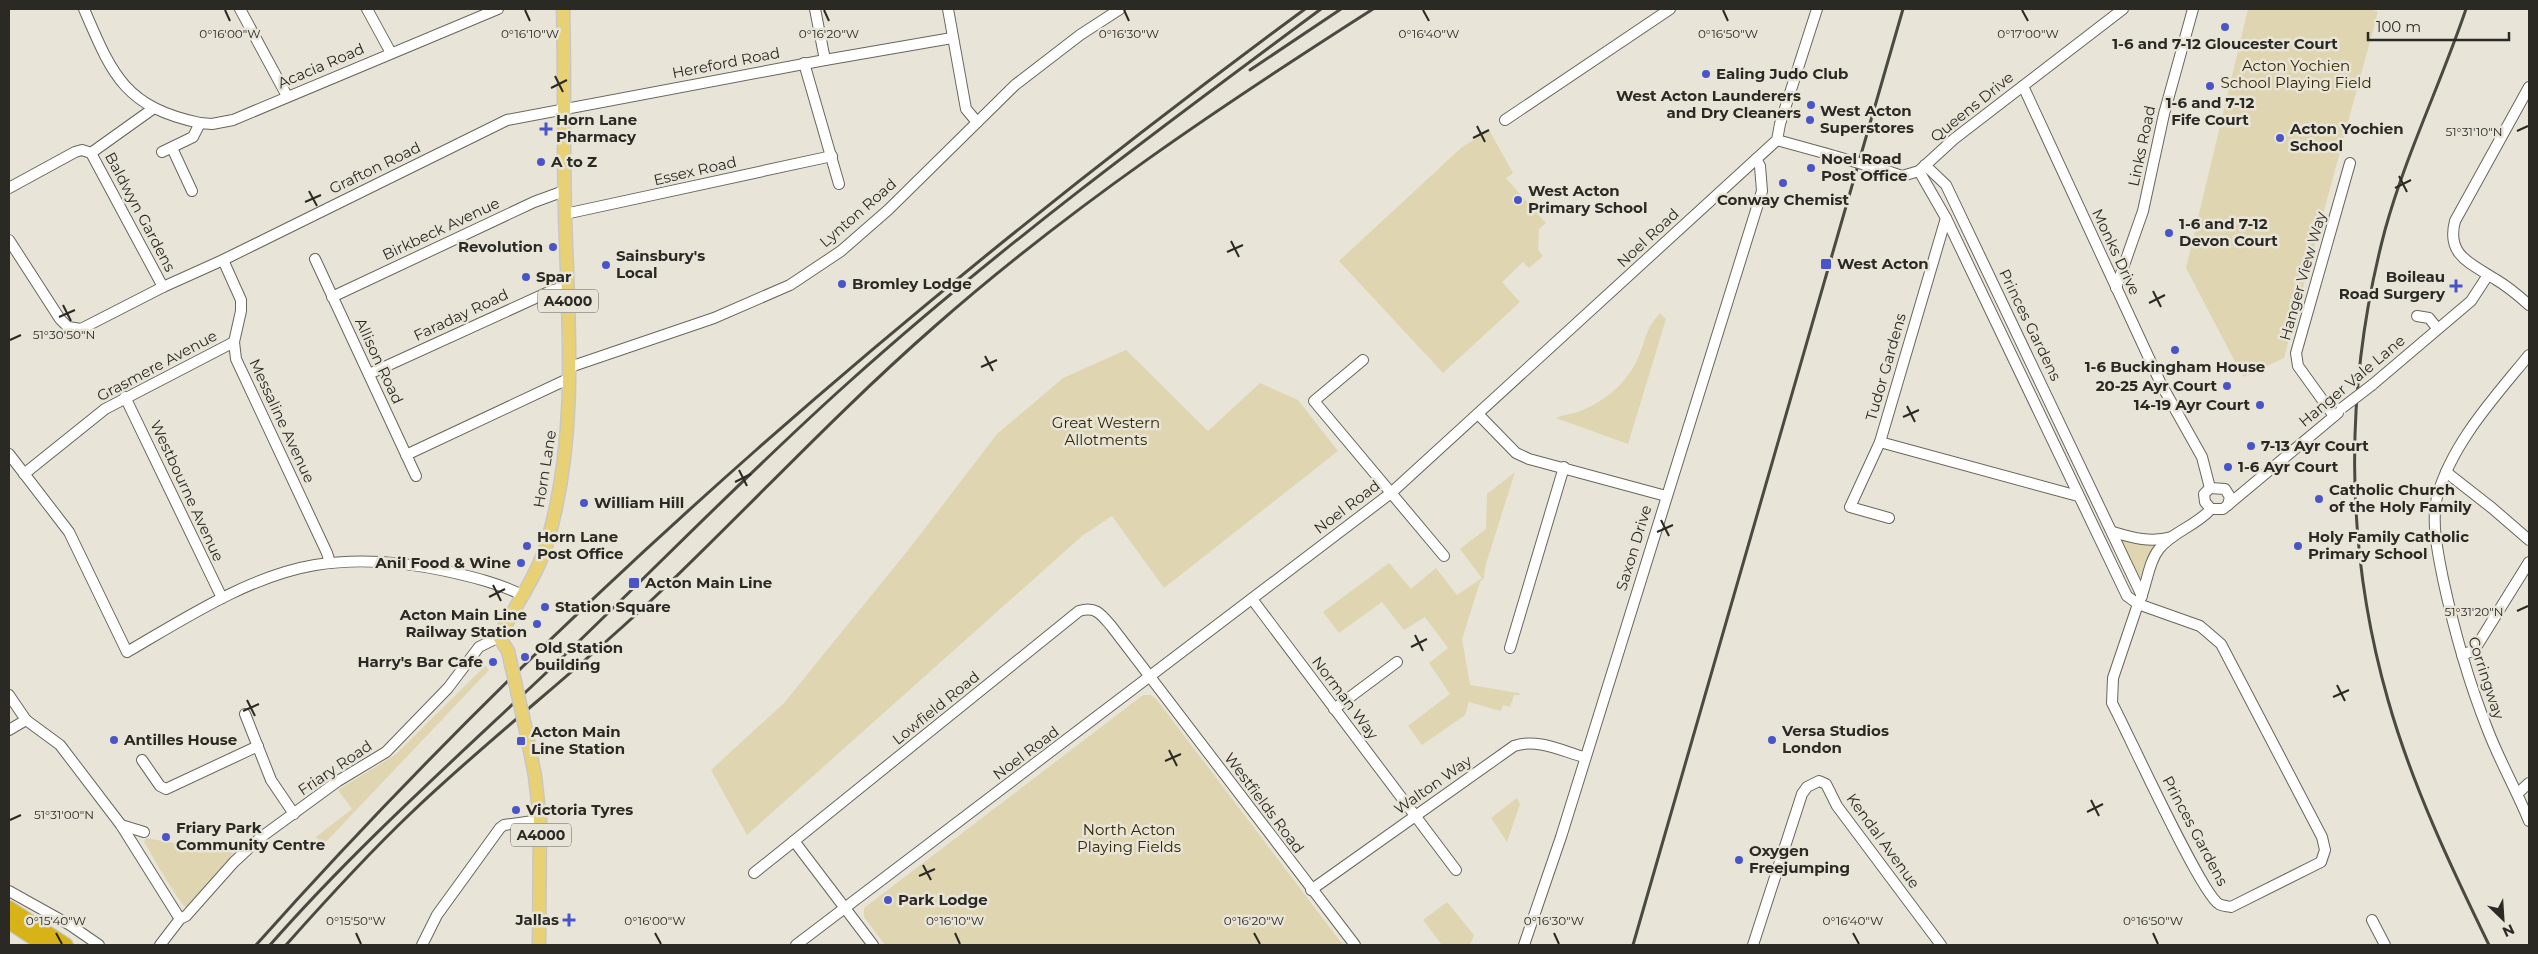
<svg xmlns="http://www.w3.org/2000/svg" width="2538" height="954" font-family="Montserrat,sans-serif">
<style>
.green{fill:#dfd5b1}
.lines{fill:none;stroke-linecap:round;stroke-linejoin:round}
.minor-casing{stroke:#69665c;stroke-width:12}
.major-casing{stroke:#c8c7c6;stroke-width:15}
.highway-casing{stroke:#c8c7c6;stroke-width:16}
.minor{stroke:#fff;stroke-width:10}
.major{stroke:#e7d174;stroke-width:12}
.highway{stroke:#d7b318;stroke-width:14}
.rail{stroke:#4a4942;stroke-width:3}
.minor-bridge-casing{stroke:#69665c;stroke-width:12;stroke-linecap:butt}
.major-bridge-casing{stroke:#c8c7c6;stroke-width:15;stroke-linecap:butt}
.minor-bridge{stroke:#fff;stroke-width:10}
.major-bridge{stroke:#e7d174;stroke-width:12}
.ticks{fill:none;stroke:#2a2924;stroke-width:2}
.poi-dot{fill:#4954c9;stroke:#e8e5d8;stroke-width:2}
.labels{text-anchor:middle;stroke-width:5;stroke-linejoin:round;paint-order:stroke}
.shield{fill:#e8e5d8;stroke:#63615a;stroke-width:1}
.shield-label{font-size:14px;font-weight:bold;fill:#2a2924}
.poi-label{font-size:15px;font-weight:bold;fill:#2a2924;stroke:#e8e5d8;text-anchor:start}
.street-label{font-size:15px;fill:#2a2924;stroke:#e8e5d8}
.park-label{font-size:15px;fill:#332800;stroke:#e8e5d8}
.ticks-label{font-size:12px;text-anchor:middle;fill:#2a2924;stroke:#e8e5d8;stroke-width:5;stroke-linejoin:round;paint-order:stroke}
</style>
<rect width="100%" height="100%" fill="#e8e5d8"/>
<g class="green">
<path d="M2248,9H2370L2378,12L2284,358L2243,377L2186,268Z"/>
<path d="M1489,130L1513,173L1506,178L1546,223L1539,229L1538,250L1543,256L1529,268L1523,262L1502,282L1520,302L1443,373L1339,261L1461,148Z"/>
<path d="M1660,313L1666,319L1628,444L1556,418C1562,415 1571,414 1578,412C1605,402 1630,381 1640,353C1648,333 1645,331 1660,313Z"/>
<path d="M1126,350L1208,431L1260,383L1298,400L1338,451L1164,588L1112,516L1082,536L747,835L711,770L784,703L909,549L997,434L1063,378Z"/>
<path d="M1515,472L1485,567L1484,578L1480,582L1462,639L1470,685L1519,693L1520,695H1514L1510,707L1503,705L1501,711L1469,702L1465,715L1422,745L1408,726L1450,694L1429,663L1448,648L1425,617L1404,630L1382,602L1339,633L1323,612L1389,563L1411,589L1436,568L1457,595L1482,578L1460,549L1486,529L1487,494Z"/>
<path d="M2121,540L2155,543L2156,545L2150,554L2141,577L2139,578Z"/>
<path d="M485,666L489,670L323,845L316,837L352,809L338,790L395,755Z"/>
<path d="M1143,695H1151L1157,700L1343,945H885L864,917V908Z"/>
<path d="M1517,798L1520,804L1507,842L1491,818Z"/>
<path d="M146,838L179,844H236L237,849L187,908C179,904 151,853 144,842Z"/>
<path d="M1447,902L1474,935L1470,945H1442L1423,920Z"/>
</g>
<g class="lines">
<g class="minor-casing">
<g id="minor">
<path d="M84,9C112,74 124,107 200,123"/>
<path d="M240,9L287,96"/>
<path d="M367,9L391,53"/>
<path d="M815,9L825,60"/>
<path d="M948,9L966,109L977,122"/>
<path d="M804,63L839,184"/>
<path d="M2023,86L2161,384L2202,457L2210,488"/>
<path d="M2529,87L2455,221C2446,255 2470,263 2495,279C2507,286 2519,296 2529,305"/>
<path d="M1505,120L1670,9"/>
<path d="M1777,140L1824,153"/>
<path d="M172,148L192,191"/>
<path d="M162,152L193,137L200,123L212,124L233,120L498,9"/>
<path d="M91,153L154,108"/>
<path d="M1925,165L1946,185L2142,596"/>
<path d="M1919,171L1946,218L2127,596L2138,604L2200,626L2221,644L2322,837L2325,850L2321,862L2231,907C2227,906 2222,906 2219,904C2201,894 2128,733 2112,703L2113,678L2138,604C2147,588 2147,564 2159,549C2172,532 2196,526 2211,509"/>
<path d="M1890,172L1902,176L1919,171L1954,139L2123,9"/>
<path d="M9,188L75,152L82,150L91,153L163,287"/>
<path d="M565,214L832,156"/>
<path d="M9,240L60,319L68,327L81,329L163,287L223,260L507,120L825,60L952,38"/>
<path d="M315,259L416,476"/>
<path d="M223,260L241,300V311L234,342L236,359L327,553L330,563"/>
<path d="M2116,288L2143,211L2164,114L2193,9"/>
<path d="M332,297L534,202L564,191"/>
<path d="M2417,316L2429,318L2437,328"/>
<path d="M2529,355C2494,398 2452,443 2437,497C2431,523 2438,554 2443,579C2454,630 2468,680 2487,728C2499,760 2516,789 2529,821"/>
<path d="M1363,360L1314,401L1444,556"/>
<path d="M570,367L714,318L790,285L841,251L888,210L1015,85L1080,35L1120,9"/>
<path d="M369,374L553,290L568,286"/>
<path d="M2372,385L2471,301L2488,275"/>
<path d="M125,397L222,598"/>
<path d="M1478,414L1516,453L1529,459L1666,496"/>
<path d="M2334,416L2298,366L2296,353L2350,163"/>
<path d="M1880,442L2078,496"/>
<path d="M9,454L69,532L127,652C184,619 249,576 315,565C358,558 404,562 446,571C473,577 498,583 522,595"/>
<path d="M406,455L570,378"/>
<path d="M2446,472L2492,508L2529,540"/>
<path d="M24,474L105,409L234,342"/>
<path d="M2210,488L2204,494L2205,502L2211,509H2223L2338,413"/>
<path d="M2210,488L2225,489L2230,497L2228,505"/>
<path d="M1889,518L1850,507L1880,442L1946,218"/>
<path d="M2113,532C2133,538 2151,543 2172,537"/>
<path d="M1252,599L1456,870"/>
<path d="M1510,648L1564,467"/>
<path d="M2462,655L2472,651L2478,644L2529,562"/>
<path d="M9,695L26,720"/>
<path d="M1334,709L1397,662"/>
<path d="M245,714L271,780L294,814"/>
<path d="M9,730L26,720L60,745L121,825L180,919"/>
<path d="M142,760L160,786L166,789L258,746"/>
<path d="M2518,793L2529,783"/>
<path d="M121,825L144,832"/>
<path d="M754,873L794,841"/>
<path d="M1311,890L1514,746C1537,738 1562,751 1584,757"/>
<path d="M9,891L70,925L99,945"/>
<path d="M2372,920L2385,945"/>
<path d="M160,945L180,919L186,916L234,862L260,838L338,781L386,752L448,688L479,647L499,637"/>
<path d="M422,945L437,915L500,828L504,825L540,820"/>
<path d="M796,945L1391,493L1777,140L1780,124L1817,9"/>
<path d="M873,945L794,841L1079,611C1096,606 1101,614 1112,627L1355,945"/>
<path d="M1524,945L1561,837L1762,191L1760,166L1756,159"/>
<path d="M1753,945L1802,794L1807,787L1819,781L1826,784L1837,806L1941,945"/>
</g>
</g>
<g class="major-casing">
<g id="major">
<path d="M508,651L499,637C515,606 537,576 547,543C579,435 568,323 565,213C563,145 565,77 563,9"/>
<path d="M525,726L535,776L540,820L539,945"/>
</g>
</g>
<g class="highway-casing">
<g id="highway">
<path d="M9,908L66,945"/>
<path d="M9,922L44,945"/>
</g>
</g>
<use href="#minor" class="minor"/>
<use href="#major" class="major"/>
<use href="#highway" class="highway"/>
<g class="rail">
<path d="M2466,9C2441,83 2406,154 2385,230C2344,385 2344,546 2388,700C2412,785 2451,867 2489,945"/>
<path d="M1250,70L1341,9"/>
<path d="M256,945C569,594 927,288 1305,9"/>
<path d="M270,945C356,847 453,761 547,672C648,576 745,475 849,382C998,248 1160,128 1321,9"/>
<path d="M286,945C326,900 366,856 410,814C490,737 579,670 659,593C751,505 838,411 934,327C1070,207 1221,106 1373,9"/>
<path d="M1633,945L1903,9"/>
</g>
<g class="minor-bridge-casing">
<g id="minor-bridge">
<path d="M1824,153L1890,172"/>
<path d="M2342,408L2372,385"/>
</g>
</g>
<g class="major-bridge-casing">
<path id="major-bridge" d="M508,651L525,726"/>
</g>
<use href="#minor-bridge" class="minor-bridge"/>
<use href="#major-bridge" class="major-bridge"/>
</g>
<path class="ticks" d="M225,10L230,21M525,10L530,21M824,10L829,21M1124,10L1129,21M1423,10L1429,21M1723,10L1728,21M2022,10L2028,21M555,76L563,92M551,88L567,80M1477,126L1485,142M2517,131L2528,126M1473,138L1489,130M2399,176L2407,192M2395,188L2411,180M309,191L317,206M305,202L321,195M1231,241L1239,257M1227,252L1243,245M2153,291L2161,307M2149,303L2165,295M63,305L71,321M59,317L75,310M10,340L21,335M985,356L993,371M981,367L997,360M1907,406L1915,422M1903,417L1919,410M739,470L747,486M735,482L751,474M1661,520L1669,536M1657,532L1673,525M493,585L501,601M489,597L505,589M2517,611L2528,606M1415,635L1423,651M1411,647L1427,639M2337,685L2345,701M2333,697L2349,690M247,700L255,716M243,711L259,704M1169,750L1177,766M1165,761L1181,754M2091,800L2099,816M2087,812L2103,804M10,820L21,815M923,865L931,880M919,876L935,869M56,933L62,944M356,933L361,944M655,933L661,944M955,933L960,944M1254,933L1260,944M1554,933L1559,944M1853,933L1859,944M2153,933L2158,944"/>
<g class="poi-dot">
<circle cx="2225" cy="27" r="5"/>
<circle cx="1706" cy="74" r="5"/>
<circle cx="2210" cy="86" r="5"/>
<circle cx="1811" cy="105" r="5"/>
<circle cx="1810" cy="120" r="5"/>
<path d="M543.5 121.5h5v5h5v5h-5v5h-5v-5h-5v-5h5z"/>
<circle cx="2280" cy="138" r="5"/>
<circle cx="541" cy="162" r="5"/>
<circle cx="1811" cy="168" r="5"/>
<circle cx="1783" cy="183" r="5"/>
<circle cx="1518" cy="200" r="5"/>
<circle cx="2169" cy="233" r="5"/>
<circle cx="553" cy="247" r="5"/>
<rect x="1820" y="258" width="12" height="12" rx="2.5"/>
<circle cx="606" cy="265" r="5"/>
<circle cx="526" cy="277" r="5"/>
<circle cx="842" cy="284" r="5"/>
<path d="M2453.5 278.5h5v5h5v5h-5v5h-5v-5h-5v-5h5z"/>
<circle cx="2175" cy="350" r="5"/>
<circle cx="2227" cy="386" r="5"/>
<circle cx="2260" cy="405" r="5"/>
<circle cx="2251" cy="446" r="5"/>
<circle cx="2228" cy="467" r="5"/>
<circle cx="2319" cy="499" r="5"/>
<circle cx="584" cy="503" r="5"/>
<circle cx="527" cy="546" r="5"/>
<circle cx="2298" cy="546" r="5"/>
<circle cx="521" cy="563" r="5"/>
<rect x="628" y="577" width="12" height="12" rx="2.5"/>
<circle cx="545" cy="607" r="5"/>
<circle cx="537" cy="624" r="5"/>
<circle cx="525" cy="657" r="5"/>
<circle cx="493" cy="662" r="5"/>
<circle cx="114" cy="740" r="5"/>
<circle cx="1772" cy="740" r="5"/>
<rect x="516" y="736" width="10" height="10" rx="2.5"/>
<circle cx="516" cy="810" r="5"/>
<circle cx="166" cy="837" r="5"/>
<circle cx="1739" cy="860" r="5"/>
<circle cx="888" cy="900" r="5"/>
<path d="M566.5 912.5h5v5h5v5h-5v5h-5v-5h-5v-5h5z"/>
</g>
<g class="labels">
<g class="shield">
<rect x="538" y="289.5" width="60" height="23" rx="4"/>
<rect x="511" y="823.5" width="60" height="23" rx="4"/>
</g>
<g class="shield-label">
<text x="568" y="306">A4000</text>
<text x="541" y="840">A4000</text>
</g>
<g class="poi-label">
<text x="2225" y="49" text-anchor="middle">1-6 and 7-12 Gloucester Court</text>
<text x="1716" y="79">Ealing Judo Club</text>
<text x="1801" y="101" text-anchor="end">West Acton Launderers<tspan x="1801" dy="17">and Dry Cleaners</tspan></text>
<text x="2210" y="108" text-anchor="middle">1-6 and 7-12<tspan x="2210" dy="17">Fife Court</tspan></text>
<text x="1820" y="116">West Acton<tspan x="1820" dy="17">Superstores</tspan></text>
<text x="556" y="125">Horn Lane<tspan x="556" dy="17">Pharmacy</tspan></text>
<text x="2290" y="134">Acton Yochien<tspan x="2290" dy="17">School</tspan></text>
<text x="1821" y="164">Noel Road<tspan x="1821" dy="17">Post Office</tspan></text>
<text x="551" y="167">A to Z</text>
<text x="1528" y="196">West Acton<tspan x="1528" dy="17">Primary School</tspan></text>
<text x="1783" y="205" text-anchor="middle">Conway Chemist</text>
<text x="2179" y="229">1-6 and 7-12<tspan x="2179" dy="17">Devon Court</tspan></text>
<text x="543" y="252" text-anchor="end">Revolution</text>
<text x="616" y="261">Sainsbury's<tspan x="616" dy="17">Local</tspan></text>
<text x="1837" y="269">West Acton</text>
<text x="536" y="282">Spar</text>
<text x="2445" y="282" text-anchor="end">Boileau<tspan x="2445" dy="17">Road Surgery</tspan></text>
<text x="852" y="289">Bromley Lodge</text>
<text x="2175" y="372" text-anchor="middle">1-6 Buckingham House</text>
<text x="2217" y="391" text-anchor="end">20-25 Ayr Court</text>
<text x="2250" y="410" text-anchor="end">14-19 Ayr Court</text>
<text x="2261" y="451">7-13 Ayr Court</text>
<text x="2238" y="472">1-6 Ayr Court</text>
<text x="2329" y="495">Catholic Church<tspan x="2329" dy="17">of the Holy Family</tspan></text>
<text x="594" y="508">William Hill</text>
<text x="537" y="542">Horn Lane<tspan x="537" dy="17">Post Office</tspan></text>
<text x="2308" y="542">Holy Family Catholic<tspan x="2308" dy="17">Primary School</tspan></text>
<text x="511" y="568" text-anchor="end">Anil Food &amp; Wine</text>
<text x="645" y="588">Acton Main Line</text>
<text x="555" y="612">Station Square</text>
<text x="527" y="620" text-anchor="end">Acton Main Line<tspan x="527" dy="17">Railway Station</tspan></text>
<text x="535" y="653">Old Station<tspan x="535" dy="17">building</tspan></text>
<text x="483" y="667" text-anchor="end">Harry's Bar Cafe</text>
<text x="1782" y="736">Versa Studios<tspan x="1782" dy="17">London</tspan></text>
<text x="531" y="737">Acton Main<tspan x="531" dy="17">Line Station</tspan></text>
<text x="124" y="745">Antilles House</text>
<text x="526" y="815">Victoria Tyres</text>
<text x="176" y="833">Friary Park<tspan x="176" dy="17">Community Centre</tspan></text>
<text x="1749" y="856">Oxygen<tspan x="1749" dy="17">Freejumping</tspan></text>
<text x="898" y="905">Park Lodge</text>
<text x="559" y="925" text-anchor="end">Jallas</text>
</g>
<g class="street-label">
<text transform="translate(726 63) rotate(-11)" y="5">Hereford Road</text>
<text transform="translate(321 66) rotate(-23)" y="5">Acacia Road</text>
<text transform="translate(1972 107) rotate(-39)" y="5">Queens Drive</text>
<text transform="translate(2142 146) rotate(-78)" y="5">Links Road</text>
<text transform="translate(375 168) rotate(-26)" y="5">Grafton Road</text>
<text transform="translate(695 171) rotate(-13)" y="5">Essex Road</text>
<text transform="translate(140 212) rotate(62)" y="5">Baldwyn Gardens</text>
<text transform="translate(858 213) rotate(-41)" y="5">Lynton Road</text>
<text transform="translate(441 229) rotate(-25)" y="5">Birkbeck Avenue</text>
<text transform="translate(1648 238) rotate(-43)" y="5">Noel Road</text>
<text transform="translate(2116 252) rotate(65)" y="5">Monks Drive</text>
<text transform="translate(2303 276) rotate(-74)" y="5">Hanger View Way</text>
<text transform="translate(461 315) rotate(-25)" y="5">Faraday Road</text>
<text transform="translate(2030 325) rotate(64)" y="5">Princes Gardens</text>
<text transform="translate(379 361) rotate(65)" y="5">Allison Road</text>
<text transform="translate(157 366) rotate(-28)" y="5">Grasmere Avenue</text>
<text transform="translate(1886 367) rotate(-74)" y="5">Tudor Gardens</text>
<text transform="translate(2352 381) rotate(-40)" y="5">Hanger Vale Lane</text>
<text transform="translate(282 421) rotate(65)" y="5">Messaline Avenue</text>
<text transform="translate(545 469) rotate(-81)" y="5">Horn Lane</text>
<text transform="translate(187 491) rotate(65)" y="5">Westbourne Avenue</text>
<text transform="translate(1347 507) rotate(-37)" y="5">Noel Road</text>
<text transform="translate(1634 548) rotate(-73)" y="5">Saxon Drive</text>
<text transform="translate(2486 678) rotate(72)" y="5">Corringway</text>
<text transform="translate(1345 698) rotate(53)" y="5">Norman Way</text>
<text transform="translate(936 708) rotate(-39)" y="5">Lowfield Road</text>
<text transform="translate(1026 753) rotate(-37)" y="5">Noel Road</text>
<text transform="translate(335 768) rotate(-34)" y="5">Friary Road</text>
<text transform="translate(1433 785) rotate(-35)" y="5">Walton Way</text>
<text transform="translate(1264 803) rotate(53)" y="5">Westfields Road</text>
<text transform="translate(2195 831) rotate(62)" y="5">Princes Gardens</text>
<text transform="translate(1883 841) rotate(54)" y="5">Kendal Avenue</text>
</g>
<g class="park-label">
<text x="2296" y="71">Acton Yochien<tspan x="2296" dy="17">School Playing Field</tspan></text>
<text x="1106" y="428">Great Western<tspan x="1106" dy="17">Allotments</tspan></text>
<text x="1129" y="835">North Acton<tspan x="1129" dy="17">Playing Fields</tspan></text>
</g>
</g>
<g class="ticks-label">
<text x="230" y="38">0°16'00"W</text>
<text x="530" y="38">0°16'10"W</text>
<text x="829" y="38">0°16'20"W</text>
<text x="1129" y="38">0°16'30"W</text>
<text x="1429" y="38">0°16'40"W</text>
<text x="1728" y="38">0°16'50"W</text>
<text x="2028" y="38">0°17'00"W</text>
<text x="2474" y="136">51°31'10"N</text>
<text x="64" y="339">51°30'50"N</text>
<text x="2474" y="616">51°31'20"N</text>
<text x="64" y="819">51°31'00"N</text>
<text x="1554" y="925">0°16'30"W</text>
<text x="2153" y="925">0°16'50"W</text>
<text x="56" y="925">0°15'40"W</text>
<text x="356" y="925">0°15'50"W</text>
<text x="655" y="925">0°16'00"W</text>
<text x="955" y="925">0°16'10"W</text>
<text x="1254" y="925">0°16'20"W</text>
<text x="1853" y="925">0°16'40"W</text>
</g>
<rect width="2538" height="954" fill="none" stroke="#2a2924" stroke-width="20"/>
<g transform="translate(2503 919) rotate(155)" stroke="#e8e5d8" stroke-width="4" paint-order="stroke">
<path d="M0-4L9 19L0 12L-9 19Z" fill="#2a2924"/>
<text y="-8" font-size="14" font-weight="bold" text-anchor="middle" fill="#2a2924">N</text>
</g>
<path d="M2368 32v8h141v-8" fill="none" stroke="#2a2924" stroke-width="2.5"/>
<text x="2376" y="32" font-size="15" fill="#2a2924" stroke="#e8e5d8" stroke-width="4" paint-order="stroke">100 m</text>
</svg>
